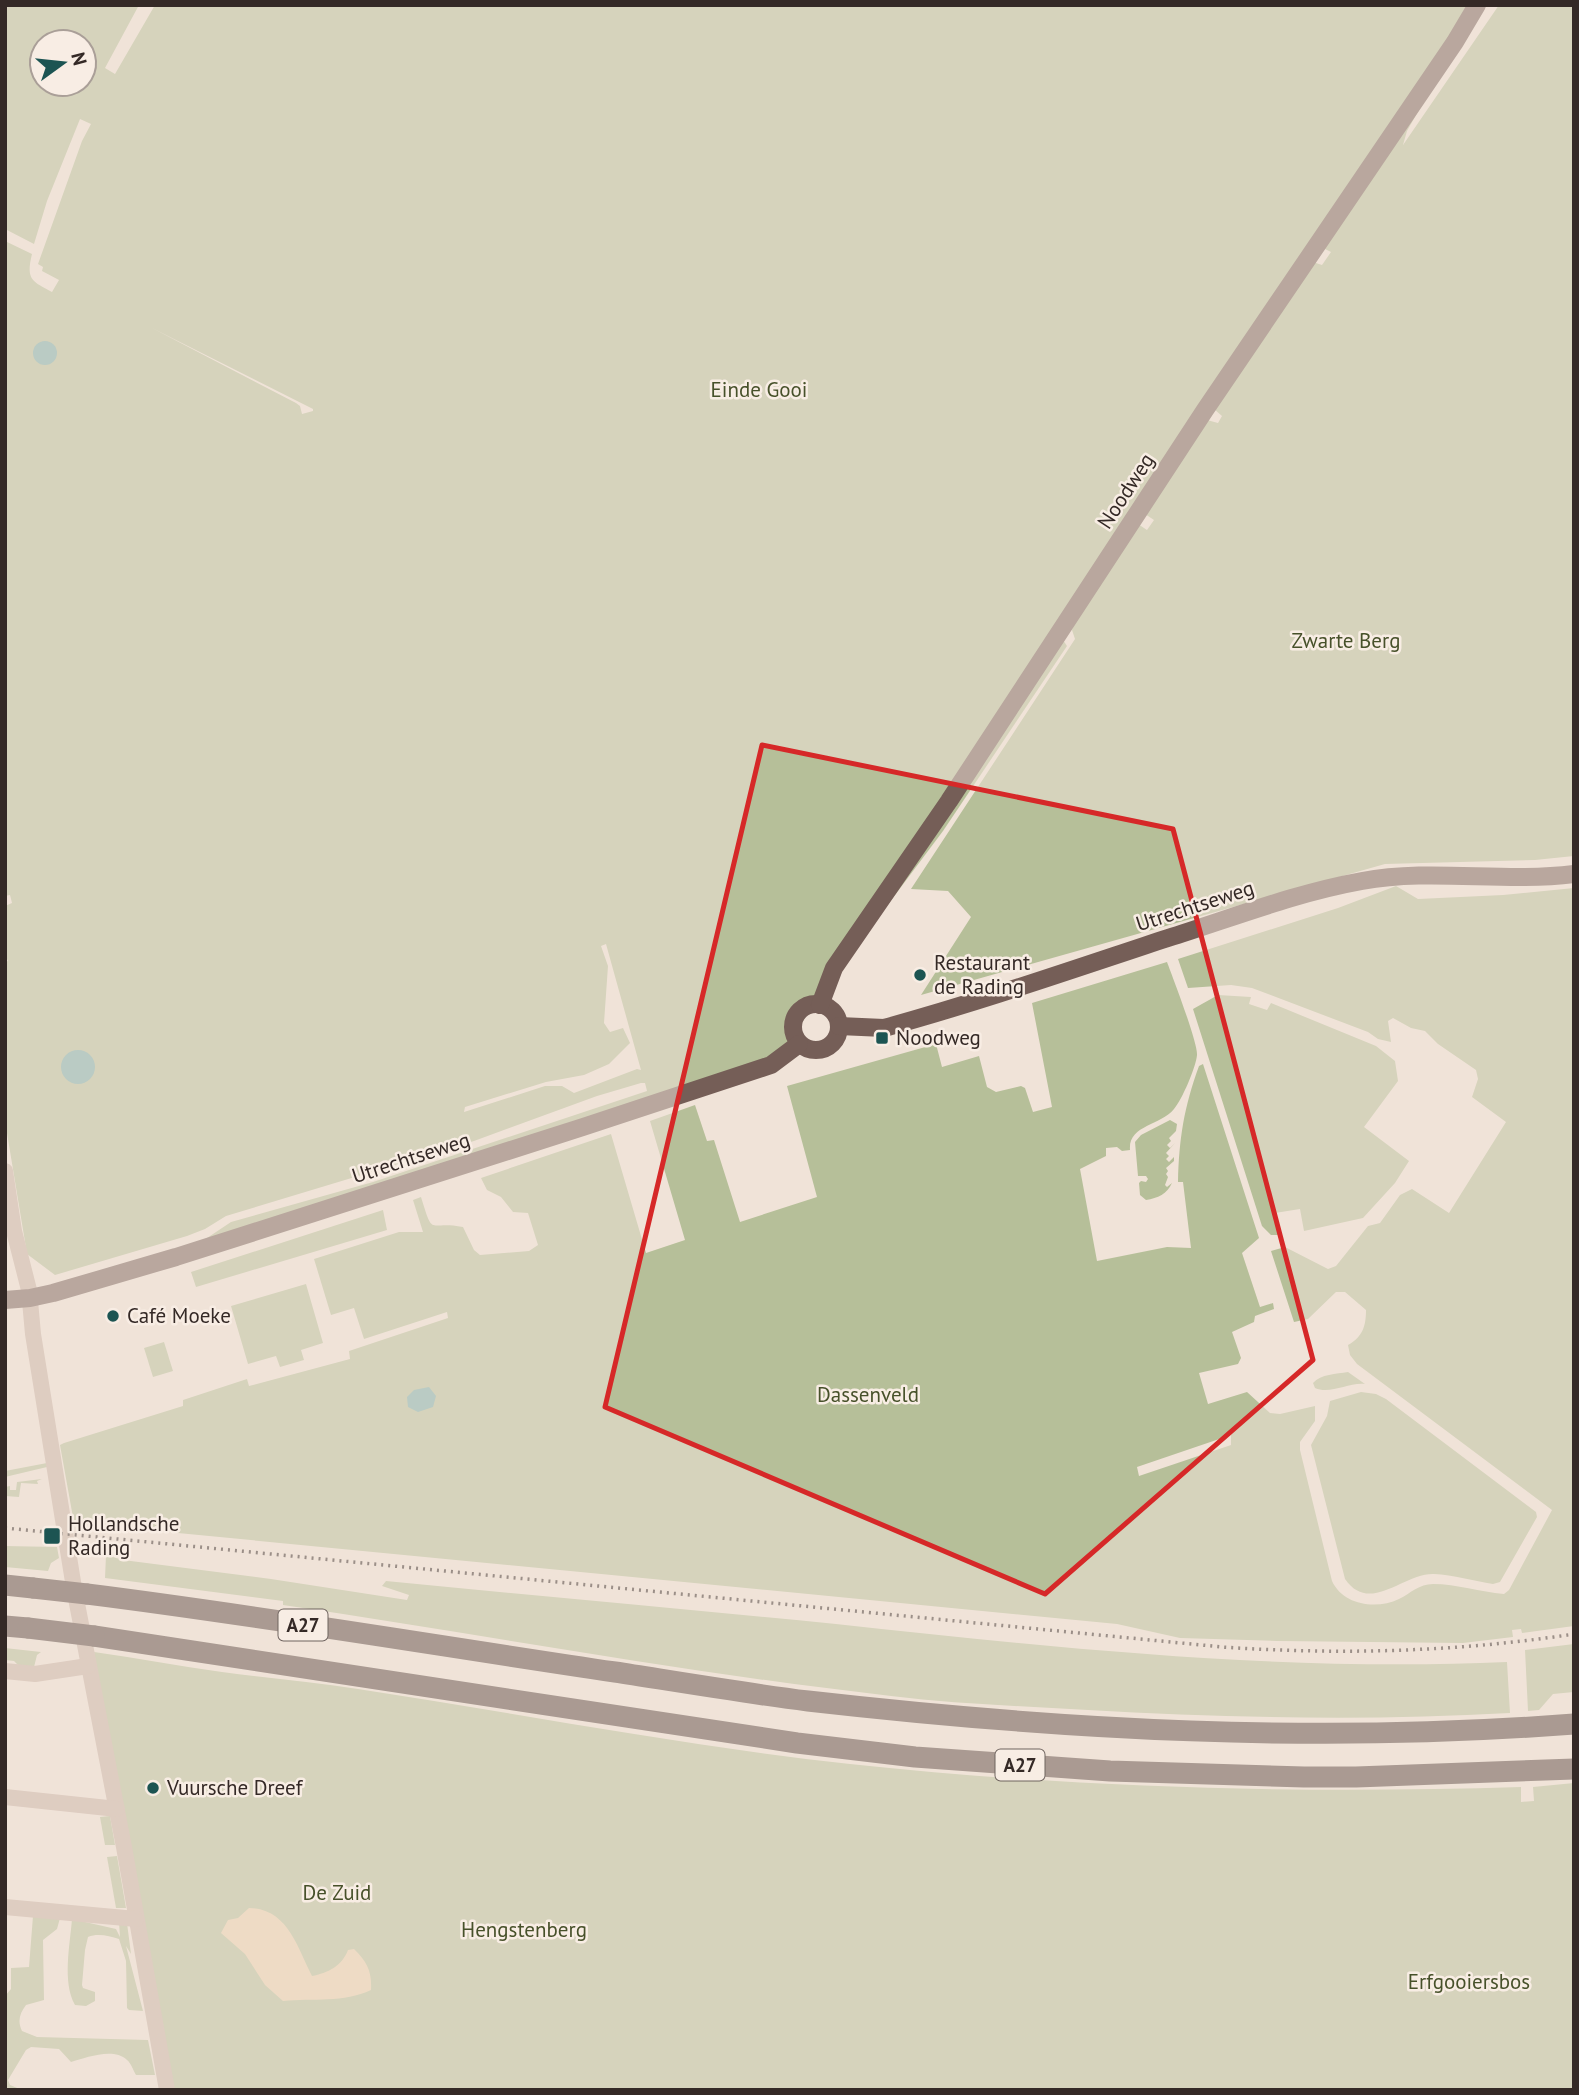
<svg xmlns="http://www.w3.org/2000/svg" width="1579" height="2095" font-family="'PT Sans',sans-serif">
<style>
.green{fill:#b6bf99;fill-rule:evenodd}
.sand{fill:#ecd1ae}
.water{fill:#78adaa}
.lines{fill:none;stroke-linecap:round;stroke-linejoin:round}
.minor{stroke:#c8b1a4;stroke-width:16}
.major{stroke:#755e57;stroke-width:18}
.highway{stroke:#54423d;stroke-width:21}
.rail{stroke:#342926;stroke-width:3.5;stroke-dasharray:2 5;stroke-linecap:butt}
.highway-bridge{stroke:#54423d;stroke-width:21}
.marked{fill:none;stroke:#d62828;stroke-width:5;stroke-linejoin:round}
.poi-dot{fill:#1c5452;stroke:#f8ede4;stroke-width:2.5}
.labels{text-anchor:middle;stroke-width:5;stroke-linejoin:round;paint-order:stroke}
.shield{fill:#f8ede4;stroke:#6f645f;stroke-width:2}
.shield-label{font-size:19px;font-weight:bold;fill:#342926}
.park-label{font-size:21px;fill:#47512a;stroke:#f8ede4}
.street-label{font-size:21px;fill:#342926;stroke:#f8ede4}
.poi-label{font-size:21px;fill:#342926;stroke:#f8ede4;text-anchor:start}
</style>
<rect width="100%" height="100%" fill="#f0e3d8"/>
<g class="green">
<path d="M5,5H139L105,68L115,74L155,5H1477L769,1072L201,1242L231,1222L373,1182L647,1091L645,1083H641L597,1096L474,1141L226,1216L205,1229L187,1236L55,1275L27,1254L5,1121V962L8,961L5,955V906L12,903L10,895L5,896V241L32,254C26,279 31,281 52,292L59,280L42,271L43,267L38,264L82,141L91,124L80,119L47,201L34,244L5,229ZM42,42H84V84H42ZM152,328L313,409V411L302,414L300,406L296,403ZM606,944L641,1070L637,1069L574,1093L562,1086H545L464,1112L465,1107L546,1082L584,1075L609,1064L630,1043L623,1028L610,1032L604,1023L608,966L601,946Z"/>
<path d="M1499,5H1574V856L1535,860L1385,864L921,995L971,917L948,891L911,889L1075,639L1072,630L1075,620L1138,524L1147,530L1154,520L1145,514L1207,420L1218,423L1222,416L1214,409L1313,262L1322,265L1331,252L1323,248L1428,94L1407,131L1403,145Z"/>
<path d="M1063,640L1067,646L943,831L883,911Z"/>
<path d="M1396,886L1418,899L1503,895L1574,888V1626L1522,1633L1521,1629L1512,1630L1513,1637L1463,1643L1277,1641L1180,1638L1117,1624L74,1523L60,1445L64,1443L183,1406V1400L247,1379L249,1386L350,1359L349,1351L448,1318L447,1312L364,1339L354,1308L331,1315L314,1259L399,1232H423L413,1200L421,1197C434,1239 428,1220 463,1227L474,1250L480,1255L529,1251L538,1245L528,1213L513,1212L501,1197L487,1190L481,1178L611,1134L646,1253L685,1240L650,1121L695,1105L707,1141L714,1140L740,1222L817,1197L787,1086L936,1044L942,1067L979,1056L987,1087L996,1092L1021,1086L1025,1088L1033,1112L1052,1107L1032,1003L1167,962C1173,978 1198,1043 1197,1055C1196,1067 1182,1100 1174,1109C1160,1126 1128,1125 1130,1150L1122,1151L1117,1147L1106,1148V1156L1080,1169L1097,1261L1167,1247L1191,1248L1183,1182H1178C1179,1139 1184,1107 1199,1066L1203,1064L1259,1238L1242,1253L1260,1307L1273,1303L1274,1309L1255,1316L1254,1322L1232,1332L1241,1358L1238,1364L1199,1373L1208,1404L1247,1392L1270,1413L1280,1414L1315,1406V1421L1300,1442V1450L1332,1581C1343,1605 1376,1610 1399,1599C1411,1593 1419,1584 1433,1584C1457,1584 1480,1592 1504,1594L1509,1590L1552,1510L1357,1364L1350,1355L1348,1345C1363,1337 1366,1325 1366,1310L1345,1292H1336L1308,1319L1294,1322L1271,1251L1285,1247L1328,1269L1336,1266L1368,1226L1380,1223L1400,1195L1412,1189L1449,1213L1506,1122L1472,1097L1478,1079L1476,1070L1438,1044L1425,1031L1411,1028L1393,1018L1388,1021L1391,1042L1378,1039L1368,1032L1252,988L1231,985L1188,988L1178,959L1338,908ZM1231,1435V1445L1139,1476L1137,1467Z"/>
<path d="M1218,995L1251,997L1249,1004L1267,1010L1271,1003L1376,1046L1395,1061L1398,1081L1364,1127L1409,1161L1395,1183L1363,1218L1304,1231L1300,1209L1275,1213L1278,1235H1271L1262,1226L1193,1009Z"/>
<path d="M1170,1120L1177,1124L1176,1131L1169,1138L1171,1141L1167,1145L1170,1148L1175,1143L1166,1153L1169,1156L1166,1159L1169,1162L1174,1157V1161L1166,1168L1168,1171L1166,1174L1168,1177L1165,1185L1167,1187L1172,1183C1167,1194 1158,1198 1146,1200L1140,1195L1139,1183L1141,1181L1146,1182L1148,1179L1146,1176H1138L1135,1142L1141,1135Z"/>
<path d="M383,1210L387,1230L196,1287L191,1272Z"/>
<path d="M306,1284L323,1343L301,1350L304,1360L280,1367L276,1356L248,1364L231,1306Z"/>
<path d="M164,1342L173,1371L153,1377L144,1348Z"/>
<path d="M1348,1372L1365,1384C1349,1382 1330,1395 1315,1388L1313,1383C1321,1374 1336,1374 1348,1372Z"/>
<path d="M1361,1392L1376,1394L1386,1399L1536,1512L1537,1517L1500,1582L1493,1584C1474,1581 1453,1575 1434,1574C1403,1573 1370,1615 1345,1579L1311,1445L1327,1416L1330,1401Z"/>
<path d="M47,1463V1467L5,1477V1471Z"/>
<path d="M42,1479L37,1481L38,1484L21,1483L19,1497L5,1496V1487L10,1486V1490H16L17,1482Z"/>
<path d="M5,1546L57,1547L59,1558L51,1563L48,1571L5,1567Z"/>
<path d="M106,1555L123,1560L271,1579L407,1600L409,1595L382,1586L386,1581C536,1596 686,1609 836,1624C1059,1648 1283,1672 1507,1662L1510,1713C1370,1721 1229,1718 1088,1710C1022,1706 956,1704 891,1696C687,1673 486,1635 283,1605V1601L105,1578Z"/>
<path d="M1574,1644V1692L1553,1694L1539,1710L1528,1711L1525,1650Z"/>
<path d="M5,1648L41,1652L37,1655L34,1667L19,1666L14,1661L5,1660Z"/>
<path d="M94,1652C136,1658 179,1666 222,1672C267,1678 313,1682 358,1689C522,1714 685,1746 850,1764C1073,1788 1297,1794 1521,1787V1802L1534,1801L1533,1787L1574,1783V2090H172Z"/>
<path d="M110,1816L115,1845H105L100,1817Z"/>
<path d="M117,1856L126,1908H116L107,1857Z"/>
<path d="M33,1916L60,1918L57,1929L43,1940L44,2000L26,2005C20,2013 17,2021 22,2031L37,2037L148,2040L155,2075H136C133,2070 131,2063 127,2060C113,2047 86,2058 71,2062L59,2049L31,2047L26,2050L8,2080L10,2085L22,2090H5V1996L11,1989V1968L29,1967Z"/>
<path d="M72,1919L116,1929L120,1937L119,1922L127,1923L131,1954L126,1946L143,2011L129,2010L127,2008L126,1961L119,1939C109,1936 98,1933 88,1937L85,1950L82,1985L83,1988L95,1992V2001L86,2006L75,2005C62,1982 70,1945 72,1919Z"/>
</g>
<path class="sand" d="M249,1908C288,1909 297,1947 312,1976C328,1973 342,1966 348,1950L354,1949C367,1962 372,1971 371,1990C344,2003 312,1998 283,2001L265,1985L245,1954L221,1933L228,1920L238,1918Z"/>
<g class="water">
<circle cx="45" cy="353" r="12"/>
<circle cx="78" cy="1067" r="17"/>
<path d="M429,1387L436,1396L433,1407L418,1412L408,1407L407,1397L414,1390Z"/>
</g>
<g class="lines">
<g class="minor">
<path d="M5,1171L14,1231L29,1290L33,1334L74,1588L124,1847L167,2090"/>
<path d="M5,1671L35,1674L88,1666"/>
<path d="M5,1797L117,1809"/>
<path d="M5,1907L136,1919"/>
</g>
<g class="major">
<circle cx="816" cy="1027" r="23"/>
<path d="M820,1005L834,968L949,801L1205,410L1455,42L1477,5"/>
<path d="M839,1026L884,1028C979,1002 1074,969 1168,938C1232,918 1295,893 1362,881C1432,868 1503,883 1574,874"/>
<path d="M5,1300L30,1298L53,1293L176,1257L583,1127L771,1065L799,1044"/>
</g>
<g class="highway">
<path d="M5,1585L33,1588"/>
<path d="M87,1594C263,1616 439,1646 615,1672C679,1682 744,1693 808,1701C1063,1730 1318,1744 1574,1724"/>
<path d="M5,1626L28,1628"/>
<path d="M94,1636L797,1743L915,1757L1110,1771L1304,1777H1356L1574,1769"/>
</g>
<path class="rail" d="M5,1528L1222,1647C1340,1655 1457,1652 1574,1634"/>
<g class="highway-bridge">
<path d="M33,1588L87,1594"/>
<path d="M28,1628L94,1636"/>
</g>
</g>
<path d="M0 0H1579V2095H0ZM762,745L1173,829L1313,1360L1045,1594L605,1407Z" fill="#f0e3d8" fill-opacity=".55" fill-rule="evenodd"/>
<path class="marked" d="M762,745L1173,829L1313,1360L1045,1594L605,1407Z"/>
<g class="poi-dot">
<circle cx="920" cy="975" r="7"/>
<rect x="875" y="1031" width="14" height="14" rx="3.5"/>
<circle cx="113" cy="1316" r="7"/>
<rect x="43" y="1527" width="18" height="18" rx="3.5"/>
<circle cx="153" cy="1788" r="7"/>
</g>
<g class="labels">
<g class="shield">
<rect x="278.5" y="1609.5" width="49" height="31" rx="5"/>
<rect x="995.5" y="1749.5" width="49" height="31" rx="5"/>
</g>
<g class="shield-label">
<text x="303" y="1632">A27</text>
<text x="1020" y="1772">A27</text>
</g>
<g class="park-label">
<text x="759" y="397">Einde Gooi</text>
<text x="1346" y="648">Zwarte Berg</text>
<text x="868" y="1402">Dassenveld</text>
<text x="337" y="1900">De Zuid</text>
<text x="524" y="1937">Hengstenberg</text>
<text x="1469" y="1989">Erfgooiersbos</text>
</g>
<g class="street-label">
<text transform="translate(1126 491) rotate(-57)" y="7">Noodweg</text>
<text transform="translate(1195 906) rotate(-18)" y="7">Utrechtseweg</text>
<text transform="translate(411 1158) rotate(-18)" y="7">Utrechtseweg</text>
</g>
<g class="poi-label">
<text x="934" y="970">Restaurant<tspan x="934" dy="24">de Rading</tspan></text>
<text x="896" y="1045">Noodweg</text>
<text x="127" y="1323">Café Moeke</text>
<text x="68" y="1531">Hollandsche<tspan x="68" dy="24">Rading</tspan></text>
<text x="167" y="1795">Vuursche Dreef</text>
</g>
</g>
<rect width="1579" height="2095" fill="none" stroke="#342926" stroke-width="14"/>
<g transform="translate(63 63) rotate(75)"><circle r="33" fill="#f8ede4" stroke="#aa9f98" stroke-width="2"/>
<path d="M0-5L12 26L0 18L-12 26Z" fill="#1c5452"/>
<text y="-10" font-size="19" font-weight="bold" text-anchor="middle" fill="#342926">N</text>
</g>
</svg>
